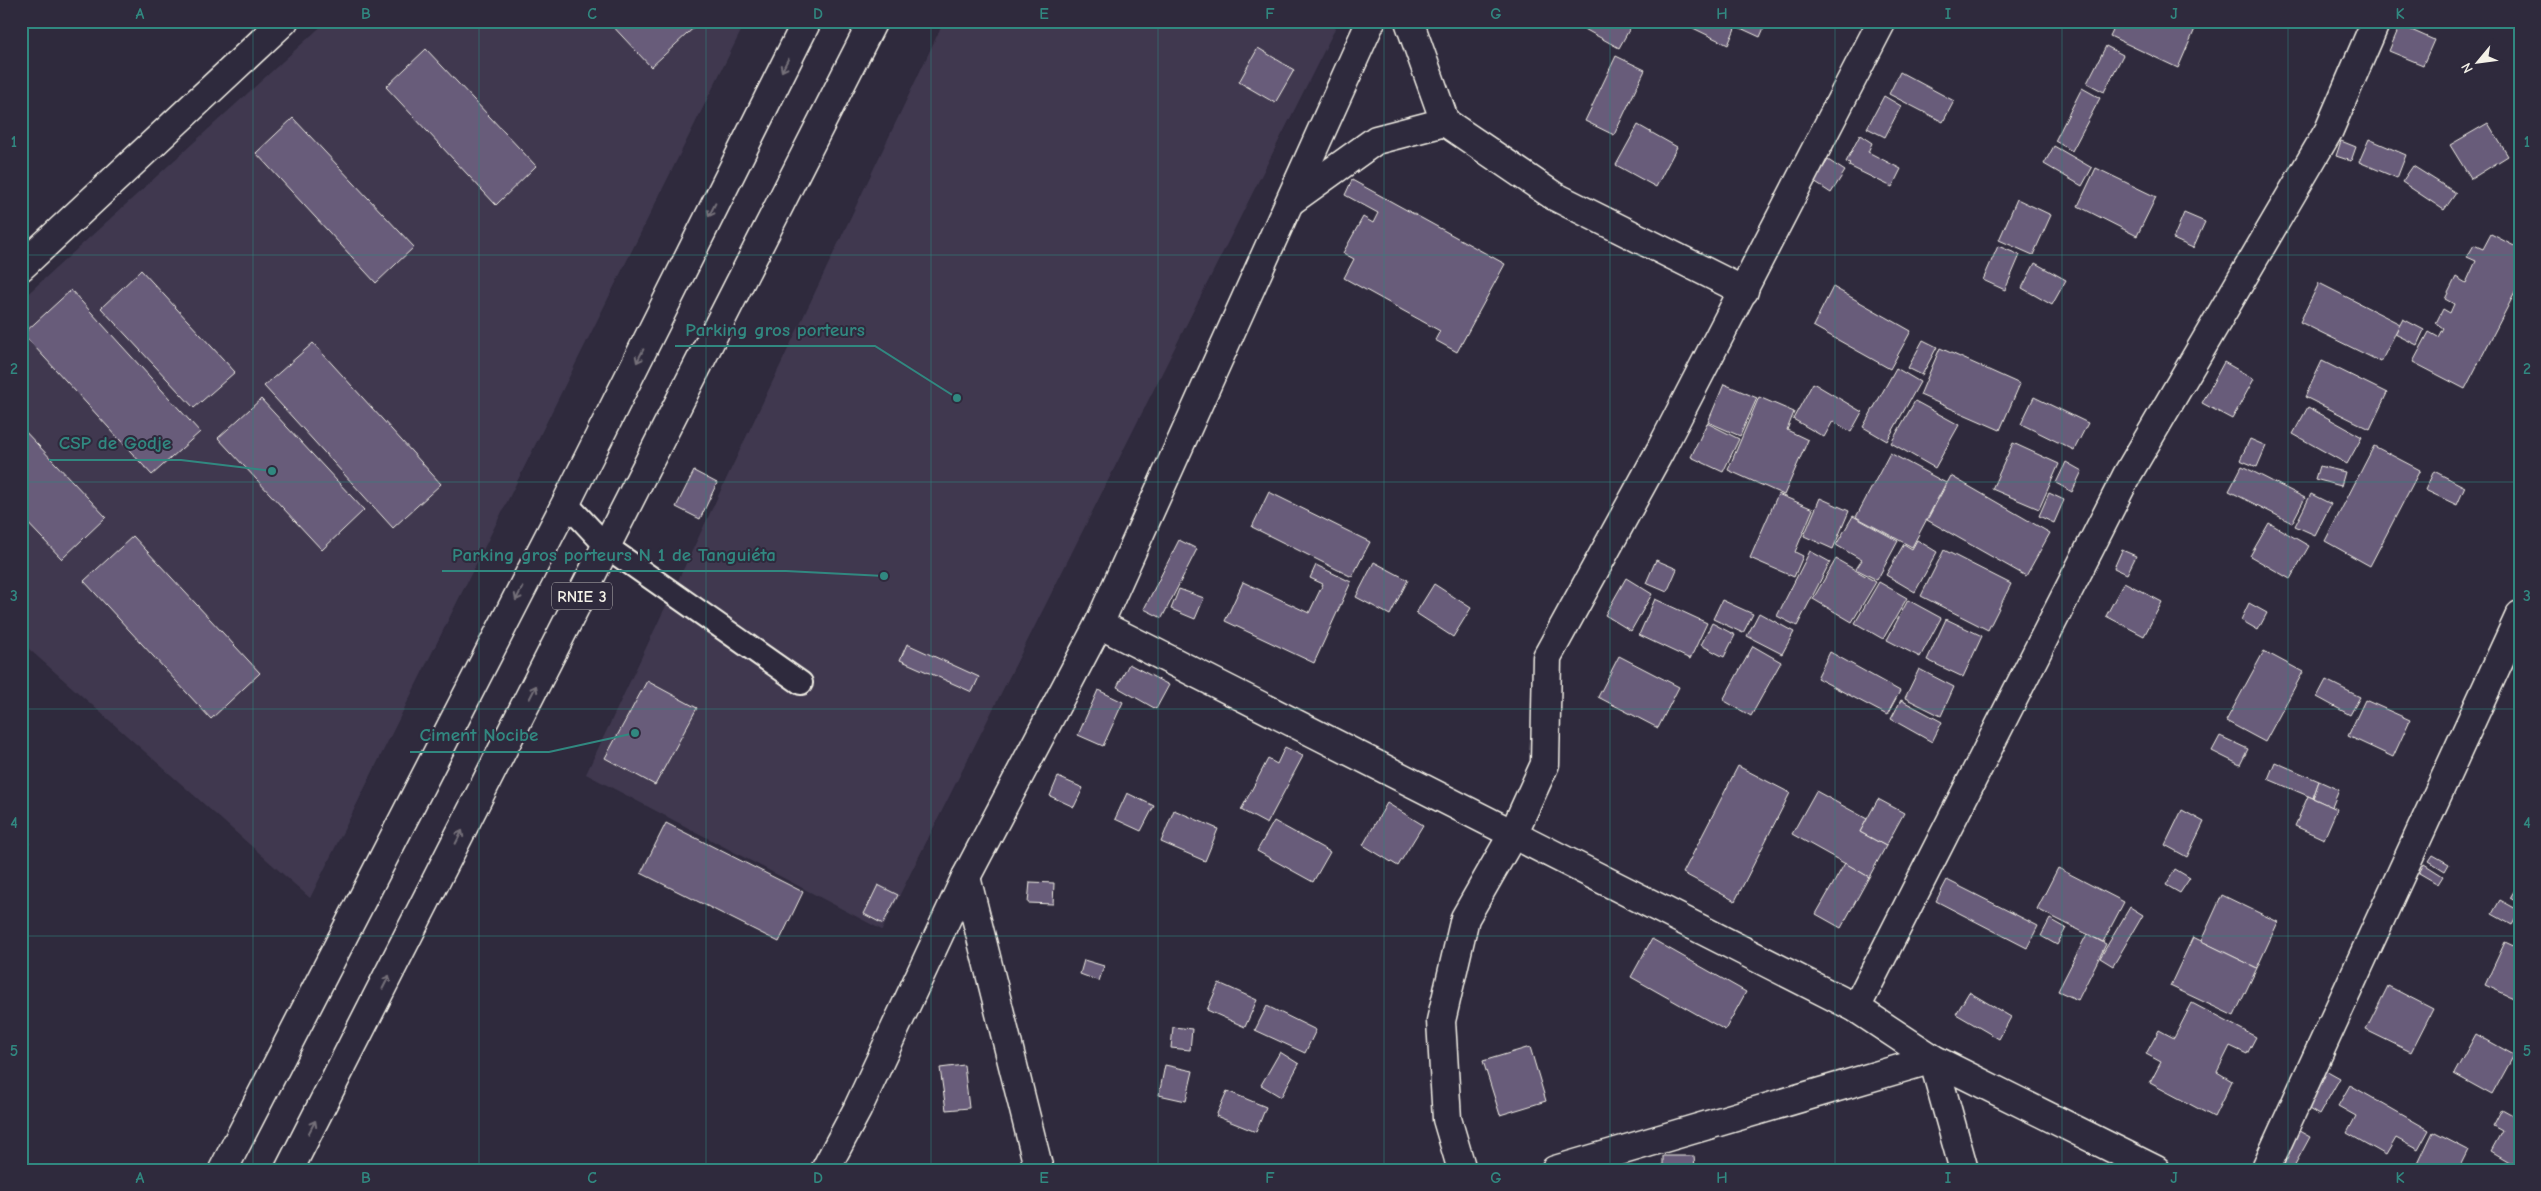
<svg xmlns="http://www.w3.org/2000/svg" width="2541" height="1191" font-family="'Comic Neue',sans-serif">
<style>
.built{fill:#40394f}
.building{fill:#675c7a;stroke:#f4f1e8}
.lines{fill:none;stroke-linecap:round;stroke-linejoin:round}
.service-casing{stroke:#f4f1e8;stroke-width:26}
.minor-casing{stroke:#f4f1e8;stroke-width:31}
.trunk-casing{stroke:#f4f1e8;stroke-width:31}
.service{stroke:#2f2a3d;stroke-width:22}
.minor{stroke:#2f2a3d;stroke-width:28}
.trunk{stroke:#2f2a3d;stroke-width:28}
.oneway{stroke:#747079}
.grid{fill:none;stroke:#318880;stroke-width:1;stroke-opacity:0.55}
.labels{text-anchor:middle;stroke-width:4;stroke-linejoin:round;paint-order:stroke}
.shield{fill:#2f2a3d;stroke:#b9b5b5;stroke-width:1}
.shield-label{font-size:16px;font-weight:bold;fill:#f4f1e8}
.leader{fill:none;stroke:#318880;stroke-width:2}
.callout-dot{fill:#318880;stroke:#2f2a3d;stroke-width:2}
.callout-label{font-size:19px;text-anchor:middle;font-weight:bold;fill:#318880;stroke:#2f2a3d;stroke-width:4;stroke-linejoin:round;paint-order:stroke}
.neatline{fill:none;stroke:#318880;stroke-width:2}
.grid-label{font-size:16px;text-anchor:middle;font-weight:bold;fill:#318880}
</style>
<rect width="100%" height="100%" fill="#2f2a3d"/>
<filter id="ink" filterUnits="userSpaceOnUse"><feTurbulence type="fractalNoise" baseFrequency=".02" numOctaves="2"/><feDisplacementMap in="SourceGraphic" scale="10" xChannelSelector="R" yChannelSelector="G"/><feConvolveMatrix kernelMatrix="1 2 1 2 8 2 1 2 1" color-interpolation-filters="sRGB"/></filter>
<g filter="url(#ink)">
<g class="built">
<path d="M327,21H746L310,898L21,642V300Z"/>
<path d="M944,21H1339L882,930L586,774Z"/>
</g>
<g class="building">
<path d="M608,21H697L699,23L651,67Z"/>
<path d="M1570,21H1634L1619,48Z"/>
<path d="M1697,21H1767L1760,37L1736,26L1728,45L1693,28Z"/>
<path d="M2117,21H2179L2195,29L2178,68L2110,36Z"/>
<path d="M2400,25L2434,40L2423,65L2389,51Z"/>
<path d="M2106,46L2123,55L2104,92L2087,83Z"/>
<path d="M1258,48L1294,70L1275,103L1239,82Z"/>
<path d="M426,49L536,166L496,205L386,87Z"/>
<path d="M1616,56L1645,70L1614,135L1585,121Z"/>
<path d="M1900,72L1954,101L1943,122L1889,94Z"/>
<path d="M2082,88L2100,98L2072,151L2055,141Z"/>
<path d="M1884,96L1901,106L1885,137L1867,128Z"/>
<path d="M293,118L414,247L376,283L256,153Z"/>
<path d="M2488,123L2508,156L2471,179L2450,145Z"/>
<path d="M1638,125L1677,147L1656,187L1616,165Z"/>
<path d="M1860,135L1872,143L1868,152L1901,169L1892,187L1849,166L1850,163L1846,162Z"/>
<path d="M2369,139L2406,155L2397,178L2359,162Z"/>
<path d="M2341,141L2356,147L2351,161L2336,156Z"/>
<path d="M2054,146L2092,168L2082,186L2044,164Z"/>
<path d="M1828,160L1845,171L1831,193L1814,182Z"/>
<path d="M2413,166L2456,193L2444,210L2402,182Z"/>
<path d="M2096,168L2156,197L2137,236L2078,206Z"/>
<path d="M1352,180L1505,264L1457,352L1435,340L1440,331L1344,278L1354,259L1343,253L1363,217L1373,223L1378,213L1345,195Z"/>
<path d="M2017,199L2051,215L2033,255L1999,240Z"/>
<path d="M2184,213L2205,222L2193,248L2173,239Z"/>
<path d="M2491,234L2520,249V283L2465,389L2413,362L2429,332L2438,337L2443,328L2436,323L2443,309L2450,313L2454,304L2445,299L2456,277L2466,283L2476,261L2467,257L2474,245L2483,249Z"/>
<path d="M1998,246L2020,255L2005,290L1983,280Z"/>
<path d="M2035,263L2066,280L2052,305L2022,288Z"/>
<path d="M141,270L235,372L194,408L101,308Z"/>
<path d="M2319,283L2400,324L2381,362L2300,322Z"/>
<path d="M1833,287L1911,331L1890,369L1813,326Z"/>
<path d="M71,290L200,432L152,475L23,334Z"/>
<path d="M2403,319L2424,330L2417,345L2395,334Z"/>
<path d="M1923,340L1937,347L1922,375L1908,368Z"/>
<path d="M313,343L441,484L393,528L264,386Z"/>
<path d="M1940,348L2020,384L2000,430L1920,395Z"/>
<path d="M2322,361L2387,393L2370,429L2305,397Z"/>
<path d="M2224,362L2254,379L2232,419L2202,403Z"/>
<path d="M1896,368L1920,382L1887,441L1863,427Z"/>
<path d="M1813,383L1862,412L1851,432L1833,421L1824,437L1793,419Z"/>
<path d="M1724,384L1757,398L1740,436L1708,422Z"/>
<path d="M1759,397L1794,412L1787,430L1808,440L1784,495L1728,470Z"/>
<path d="M2034,397L2088,423L2074,450L2021,424Z"/>
<path d="M261,399L364,510L322,550L218,438Z"/>
<path d="M1915,401L1959,425L1935,468L1891,443Z"/>
<path d="M2308,407L2362,437L2347,464L2293,434Z"/>
<path d="M1707,423L1739,439L1723,472L1691,457Z"/>
<path d="M21,427L106,517L62,559L21,516Z"/>
<path d="M2250,439L2266,446L2257,467L2240,460Z"/>
<path d="M2013,443L2059,464L2039,509L1992,489Z"/>
<path d="M2374,446L2420,470L2370,566L2325,541Z"/>
<path d="M1890,453L1946,483L1912,547L1856,517Z"/>
<path d="M2066,462L2082,471L2072,492L2056,483Z"/>
<path d="M2242,466L2305,498L2292,523L2229,491Z"/>
<path d="M2319,466L2345,472L2341,486L2315,479Z"/>
<path d="M694,471L717,483L700,519L676,507Z"/>
<path d="M2434,471L2465,487L2457,505L2425,490Z"/>
<path d="M1951,476L2050,533L2026,576L1927,520Z"/>
<path d="M1269,492L1370,542L1352,577L1252,527Z"/>
<path d="M2049,493L2064,500L2054,523L2039,516Z"/>
<path d="M1778,494L1813,509L1795,552L1803,556L1794,577L1750,558Z"/>
<path d="M2311,494L2331,504L2315,535L2295,526Z"/>
<path d="M1820,498L1849,511L1833,549L1804,536Z"/>
<path d="M1853,516L1898,541L1877,580L1856,569L1862,560L1836,545Z"/>
<path d="M2269,523L2309,546L2290,579L2250,556Z"/>
<path d="M133,536L260,673L211,719L84,581Z"/>
<path d="M1179,540L1197,549L1162,618L1144,609Z"/>
<path d="M1917,540L1937,552L1915,592L1886,575L1904,544L1912,549Z"/>
<path d="M1944,550L2011,584L1988,630L1921,596Z"/>
<path d="M2122,550L2136,556L2127,574L2114,568Z"/>
<path d="M1810,551L1830,562L1797,626L1777,616Z"/>
<path d="M1836,559L1876,582L1852,622L1813,599Z"/>
<path d="M1656,560L1677,569L1667,592L1646,583Z"/>
<path d="M1374,562L1408,580L1390,615L1356,597Z"/>
<path d="M1316,565L1351,582L1314,663L1225,621L1243,582L1309,613L1323,584L1310,578Z"/>
<path d="M1626,578L1652,594L1631,631L1605,615Z"/>
<path d="M1879,582L1907,598L1883,639L1855,623Z"/>
<path d="M2124,582L2162,602L2144,636L2106,616Z"/>
<path d="M1434,584L1471,608L1453,637L1416,613Z"/>
<path d="M1179,589L1204,598L1195,619L1171,609Z"/>
<path d="M1655,599L1707,623L1690,659L1639,635Z"/>
<path d="M1722,600L1753,614L1743,633L1713,619Z"/>
<path d="M1908,600L1941,618L1920,657L1887,640Z"/>
<path d="M2249,603L2267,613L2258,630L2241,620Z"/>
<path d="M1759,613L1794,632L1782,654L1747,636Z"/>
<path d="M1946,619L1982,636L1963,677L1927,660Z"/>
<path d="M1712,623L1735,635L1724,657L1701,645Z"/>
<path d="M907,644L979,677L972,692L900,660Z"/>
<path d="M1753,646L1781,662L1751,716L1723,700Z"/>
<path d="M2264,651L2303,672L2265,742L2226,721Z"/>
<path d="M1830,652L1900,691L1887,715L1817,678Z"/>
<path d="M1619,656L1679,687L1658,728L1598,697Z"/>
<path d="M1129,664L1169,685L1156,709L1117,687Z"/>
<path d="M1919,669L1954,687L1941,716L1905,698Z"/>
<path d="M2326,680L2360,697L2350,715L2317,697Z"/>
<path d="M647,681L697,708L655,785L605,758Z"/>
<path d="M1098,690L1123,702L1103,746L1078,735Z"/>
<path d="M1901,700L1942,722L1932,742L1891,719Z"/>
<path d="M2365,700L2410,720L2393,757L2348,736Z"/>
<path d="M2220,736L2248,749L2240,765L2212,751Z"/>
<path d="M1285,747L1303,756L1267,824L1241,810L1268,759L1277,764Z"/>
<path d="M2275,762L2319,781L2313,798L2268,779Z"/>
<path d="M1738,766L1790,793L1735,901L1683,873Z"/>
<path d="M1058,777L1083,788L1074,807L1050,796Z"/>
<path d="M2319,781L2339,790L2332,807L2313,798Z"/>
<path d="M1816,791L1867,819L1860,832L1886,846L1869,877L1792,834Z"/>
<path d="M1127,793L1154,806L1141,831L1115,819Z"/>
<path d="M2308,796L2337,809L2324,839L2295,826Z"/>
<path d="M1878,799L1904,813L1886,846L1860,832Z"/>
<path d="M1387,803L1423,825L1398,866L1363,845Z"/>
<path d="M1174,810L1218,829L1205,861L1161,842Z"/>
<path d="M2182,810L2204,822L2187,857L2165,845Z"/>
<path d="M1274,821L1330,852L1313,882L1257,851Z"/>
<path d="M666,823L803,892L779,942L641,873Z"/>
<path d="M21,838L29,843L21,860Z"/>
<path d="M2433,855L2449,864L2445,871L2429,861Z"/>
<path d="M1845,863L1869,877L1841,928L1816,914Z"/>
<path d="M2424,864L2443,876L2438,884L2419,873Z"/>
<path d="M2058,868L2124,902L2103,942L2037,909Z"/>
<path d="M2175,869L2190,878L2180,893L2166,885Z"/>
<path d="M1947,880L2038,926L2027,948L1936,901Z"/>
<path d="M2520,881V904L2510,898Z"/>
<path d="M1030,882L1054,883L1053,904L1028,903Z"/>
<path d="M878,885L898,895L883,924L864,914Z"/>
<path d="M2222,895L2278,922L2257,968L2201,941Z"/>
<path d="M2500,900L2520,911L2512,925L2492,914Z"/>
<path d="M2130,907L2143,915L2113,966L2100,958Z"/>
<path d="M2050,919L2066,928L2057,945L2041,936Z"/>
<path d="M2087,934L2106,944L2078,1000L2058,991Z"/>
<path d="M2193,937L2257,968L2234,1016L2170,986Z"/>
<path d="M1652,939L1746,992L1725,1030L1631,977Z"/>
<path d="M2505,942L2520,949V1001L2485,985Z"/>
<path d="M1084,960L1104,966L1099,981L1080,974Z"/>
<path d="M1219,983L1257,1000L1245,1027L1207,1010Z"/>
<path d="M2388,986L2433,1009L2411,1052L2366,1030Z"/>
<path d="M1969,992L2011,1017L1999,1039L1956,1014Z"/>
<path d="M2192,1003L2256,1037L2247,1054L2230,1046L2217,1072L2232,1081L2214,1117L2150,1083L2161,1062L2146,1054L2159,1030L2174,1038Z"/>
<path d="M1267,1006L1316,1030L1305,1053L1255,1030Z"/>
<path d="M1173,1027L1192,1029L1190,1050L1171,1048Z"/>
<path d="M2476,1034L2514,1055L2492,1095L2454,1074Z"/>
<path d="M1530,1047L1546,1101L1500,1115L1483,1061Z"/>
<path d="M1280,1052L1299,1064L1281,1097L1261,1085Z"/>
<path d="M964,1065L969,1108L946,1110L940,1068Z"/>
<path d="M1165,1065L1193,1071L1186,1101L1159,1095Z"/>
<path d="M2322,1068L2340,1078L2319,1115L2302,1105Z"/>
<path d="M2350,1085L2429,1130L2418,1150L2396,1138L2386,1155L2347,1133L2356,1116L2338,1106Z"/>
<path d="M1227,1091L1266,1107L1256,1132L1216,1116Z"/>
<path d="M2502,1109L2520,1119V1152L2513,1164L2491,1151L2502,1131L2493,1126Z"/>
<path d="M2292,1127L2310,1137L2292,1170H2269Z"/>
<path d="M2433,1132L2468,1150L2458,1170H2415Z"/>
<path d="M1663,1156H1694L1695,1170H1663Z"/>
</g>
<g class="lines">
<g class="service-casing">
<path id="service" d="M566,503L607,547L801,683"/>
</g>
<g class="minor-casing">
<g id="minor">
<path d="M1409,21L1445,122L1554,196L1744,291"/>
<path d="M1291,201L1376,140L1445,122"/>
<path d="M21,267L284,21"/>
<path d="M1099,624L1856,1008L1933,1059L2156,1170"/>
<path d="M966,877L1039,1170"/>
<path d="M1856,1008L2127,475L2329,130L2376,21"/>
<path d="M825,1170L857,1110L966,877L1099,624L1371,21"/>
<path d="M1462,1170L1447,1119L1441,1021L1465,918L1513,834L1545,764L1547,657L1660,451L1882,21"/>
<path d="M1555,1170L1933,1059L1964,1170"/>
<path d="M2265,1170L2520,615"/>
</g>
</g>
<g class="trunk-casing">
<g id="trunk">
<path d="M223,1170L566,503L807,21"/>
<path d="M289,1170L873,21"/>
</g>
</g>
<use href="#service" class="service"/>
<use href="#minor" class="minor"/>
<use href="#trunk" class="trunk"/>
</g>
<defs><path id="oneway-shaft" d="M-6 0H5M1.5-3L5.5 0L1.5 3" fill="none" stroke-width="1.6" stroke-linecap="round" stroke-linejoin="round" transform="scale(1.25)"/></defs>
<g class="oneway">
<use href="#oneway-shaft" transform="translate(785 65) rotate(117)"/>
<use href="#oneway-shaft" transform="translate(712 210) rotate(117)"/>
<use href="#oneway-shaft" transform="translate(640 356) rotate(117)"/>
<use href="#oneway-shaft" transform="translate(519 594) rotate(117)"/>
<use href="#oneway-shaft" transform="translate(533 692) rotate(-63)"/>
<use href="#oneway-shaft" transform="translate(459 837) rotate(-63)"/>
<use href="#oneway-shaft" transform="translate(386 982) rotate(-63)"/>
<use href="#oneway-shaft" transform="translate(312 1127) rotate(-62)"/>
</g>
</g>
<path class="grid" d="M253,21V1170M479,21V1170M706,21V1170M931,21V1170M1158,21V1170M1384,21V1170M1610,21V1170M1835,21V1170M2062,21V1170M2288,21V1170M21,255H2520M21,482H2520M21,709H2520M21,936H2520"/>
<g class="labels">
<rect class="shield" x="552" y="582.5" width="60" height="27" rx="4"/>
<g class="shield-label">
<text x="582" y="602">RNIE 3</text>
</g>
</g>
<path class="leader" d="M957 398L875 346H675M272 471L181 460H49M884 576L786 571H442M635 733L549 752H410"/>
<g class="callout-dot">
<circle cx="957" cy="398" r="5"/>
<circle cx="272" cy="471" r="5"/>
<circle cx="884" cy="576" r="5"/>
<circle cx="635" cy="733" r="5"/>
</g>
<g class="callout-label">
<text x="775" y="336">Parking gros porteurs</text>
<text x="115" y="449">CSP de Godje</text>
<text x="614" y="561">Parking gros porteurs N 1 de Tanguiéta</text>
<text x="479" y="741">Ciment Nocibe</text>
</g>
<rect width="2541" height="1191" fill="none" stroke="#2f2a3d" stroke-width="55"/>
<g transform="translate(2478 62) rotate(241)" stroke="#2f2a3d" stroke-width="4" paint-order="stroke">
<path d="M0-4L9 19L0 12L-9 19Z" fill="#f4f1e8"/>
<text y="-8" font-size="14" font-weight="bold" text-anchor="middle" fill="#f4f1e8">N</text>
</g>
<rect x="28" y="28" width="2486" height="1136" class="neatline"/>
<g class="grid-label">
<text x="140" y="19">A</text>
<text x="366" y="19">B</text>
<text x="592" y="19">C</text>
<text x="818" y="19">D</text>
<text x="1044" y="19">E</text>
<text x="1270" y="19">F</text>
<text x="1496" y="19">G</text>
<text x="1722" y="19">H</text>
<text x="1948" y="19">I</text>
<text x="2174" y="19">J</text>
<text x="2400" y="19">K</text>
<text x="14" y="147">1</text>
<text x="2527" y="147">1</text>
<text x="14" y="374">2</text>
<text x="2527" y="374">2</text>
<text x="14" y="601">3</text>
<text x="2527" y="601">3</text>
<text x="14" y="828">4</text>
<text x="2527" y="828">4</text>
<text x="14" y="1056">5</text>
<text x="2527" y="1056">5</text>
<text x="140" y="1183">A</text>
<text x="366" y="1183">B</text>
<text x="592" y="1183">C</text>
<text x="818" y="1183">D</text>
<text x="1044" y="1183">E</text>
<text x="1270" y="1183">F</text>
<text x="1496" y="1183">G</text>
<text x="1722" y="1183">H</text>
<text x="1948" y="1183">I</text>
<text x="2174" y="1183">J</text>
<text x="2400" y="1183">K</text>
</g>
</svg>
